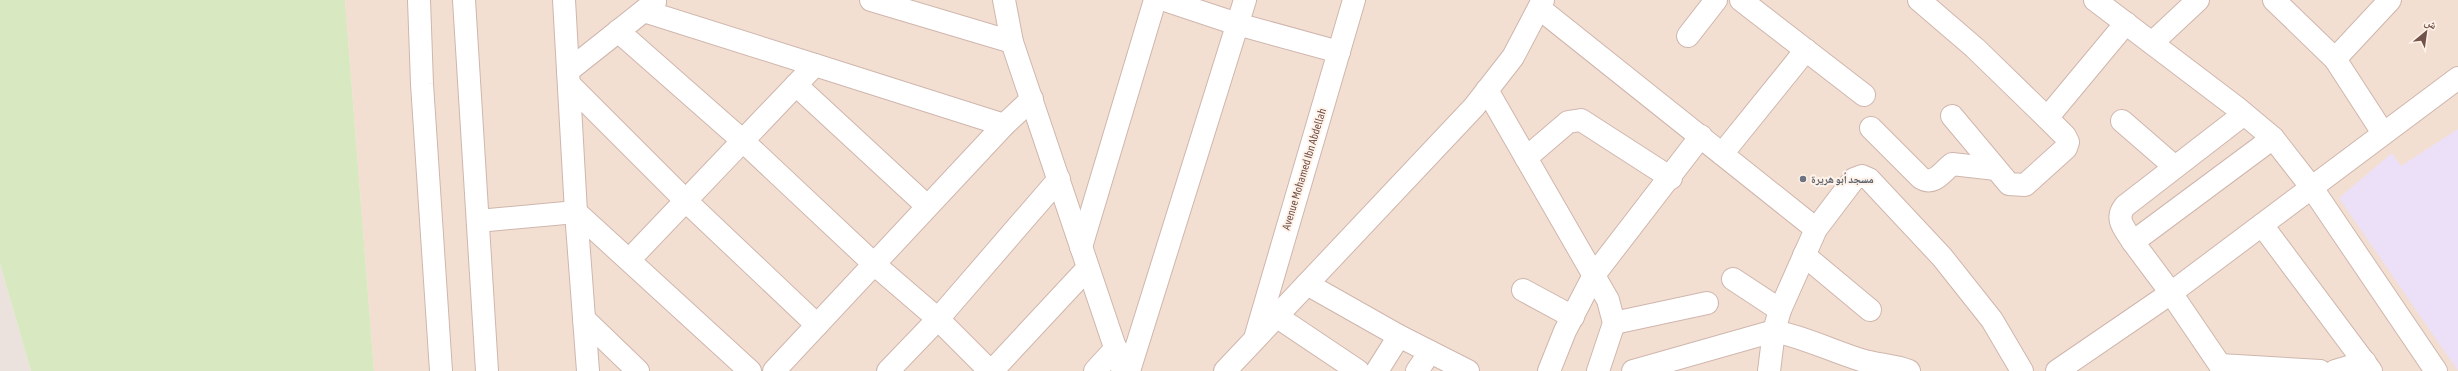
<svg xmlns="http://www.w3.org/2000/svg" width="2458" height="371" font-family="'Asap Condensed','Noto Naskh Arabic',sans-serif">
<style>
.residential{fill:#f3dfd2}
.industrial{fill:#ebe2de}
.education{fill:#ebe0f8}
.green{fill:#d8e9c2}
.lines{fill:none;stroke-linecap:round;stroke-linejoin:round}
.minor-casing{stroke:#cfb6ad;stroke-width:24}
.minor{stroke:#fff;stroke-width:22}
.worship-dot{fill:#6b7280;stroke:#fff3e9;stroke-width:1.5}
.labels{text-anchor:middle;stroke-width:4;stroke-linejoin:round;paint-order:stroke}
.street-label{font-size:11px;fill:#73524a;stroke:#fff3e9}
.worship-label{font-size:11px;font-weight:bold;fill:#5b616d;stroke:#fff3e9;text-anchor:start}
</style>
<rect width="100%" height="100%" fill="#fceee3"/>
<path class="residential" d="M345,0H2458V371H374Z"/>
<path class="industrial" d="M0,264L31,371H0Z"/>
<path class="education" d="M2458,129V371L2339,198L2392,153L2401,166Z"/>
<path class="green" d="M0,0H345L374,371H31L0,264Z"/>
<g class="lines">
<g class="minor-casing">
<g id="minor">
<path d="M419,0L422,84L441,371"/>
<path d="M464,0L487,371"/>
<path d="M564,0L576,212L588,371"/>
<path d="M871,0L1012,42"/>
<path d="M1004,0L1012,42L1123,371"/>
<path d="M1165,0L1237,24L1339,52"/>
<path d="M1741,0L1864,95"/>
<path d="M1919,0L1975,48L2047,118"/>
<path d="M2095,0L2236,107L2273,138L2312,188L2436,371"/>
<path d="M2274,0L2335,59"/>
<path d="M1539,8L1816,229"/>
<path d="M644,11L815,65"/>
<path d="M618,31L743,141L874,264L938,319L990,371"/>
<path d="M1688,36L1716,0"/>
<path d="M2152,43L2198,0"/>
<path d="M568,71L655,2"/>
<path d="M569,84L686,201L817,325"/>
<path d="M796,85L927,206"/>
<path d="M1487,90L1608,300L1614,323L1598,371"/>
<path d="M2244,114L2125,206C2114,219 2125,229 2133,242L2273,138"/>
<path d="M1952,116L2009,184L2025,185L2066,148L2068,142L2065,136L2047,118L2126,23"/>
<path d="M2122,121L2175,167"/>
<path d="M1871,128L1921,178C1934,186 1942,172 1952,164L1996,169"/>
<path d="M2383,133L2335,59L2390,0"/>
<path d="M1722,154L1806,50"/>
<path d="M1526,158L1568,122L1581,120L1671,178"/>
<path d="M478,221L576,212L750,371"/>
<path d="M2262,225L2371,371"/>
<path d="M2133,242L2171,293L2224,371"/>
<path d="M1081,247L1155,0"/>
<path d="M1804,255L1870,310"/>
<path d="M630,259L815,65L1004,125"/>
<path d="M1733,279L1780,310"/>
<path d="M1307,284L1399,336L1377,371"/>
<path d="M1523,290L1573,317"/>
<path d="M1276,316L1358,371"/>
<path d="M584,319L638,371"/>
<path d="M1614,323L1707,303"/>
<path d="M1256,335L1354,0"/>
<path d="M1399,336L1468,371"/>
<path d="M2220,365L2320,371"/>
<path d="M774,371L1004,125L1032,99"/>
<path d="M888,371L938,319L1059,179"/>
<path d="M992,371L1087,269"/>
<path d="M1095,371L1116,348"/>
<path d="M1129,371L1245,0"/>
<path d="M1225,371L1474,107L1513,57L1543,0"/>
<path d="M1417,371L1430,352"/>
<path d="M1549,371L1565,331L1594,275L1701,136"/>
<path d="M1633,371L1774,331L1769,371"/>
<path d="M1909,371C1894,365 1877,365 1861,360C1832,351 1804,337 1774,331L1780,310L1816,229L1854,179L1862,176L1869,179L1942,257L1992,320L2022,371"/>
<path d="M2057,371L2171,293L2458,78"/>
<path d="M2335,371L2365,362"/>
</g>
</g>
<use href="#minor" class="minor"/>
</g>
<circle class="worship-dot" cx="1803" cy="179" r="4"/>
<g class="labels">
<g class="street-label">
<text transform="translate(1304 169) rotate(-73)" y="4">Avenue Mohamed Ibn Abdellah</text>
</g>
<g class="worship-label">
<text x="1811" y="183">مسجد أبو هريرة</text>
</g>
</g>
<g transform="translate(2426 32) rotate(29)" stroke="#fff3e9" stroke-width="3" paint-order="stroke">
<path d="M0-3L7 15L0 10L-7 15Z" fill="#73524a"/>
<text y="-6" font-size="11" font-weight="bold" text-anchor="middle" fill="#73524a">ش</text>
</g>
</svg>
